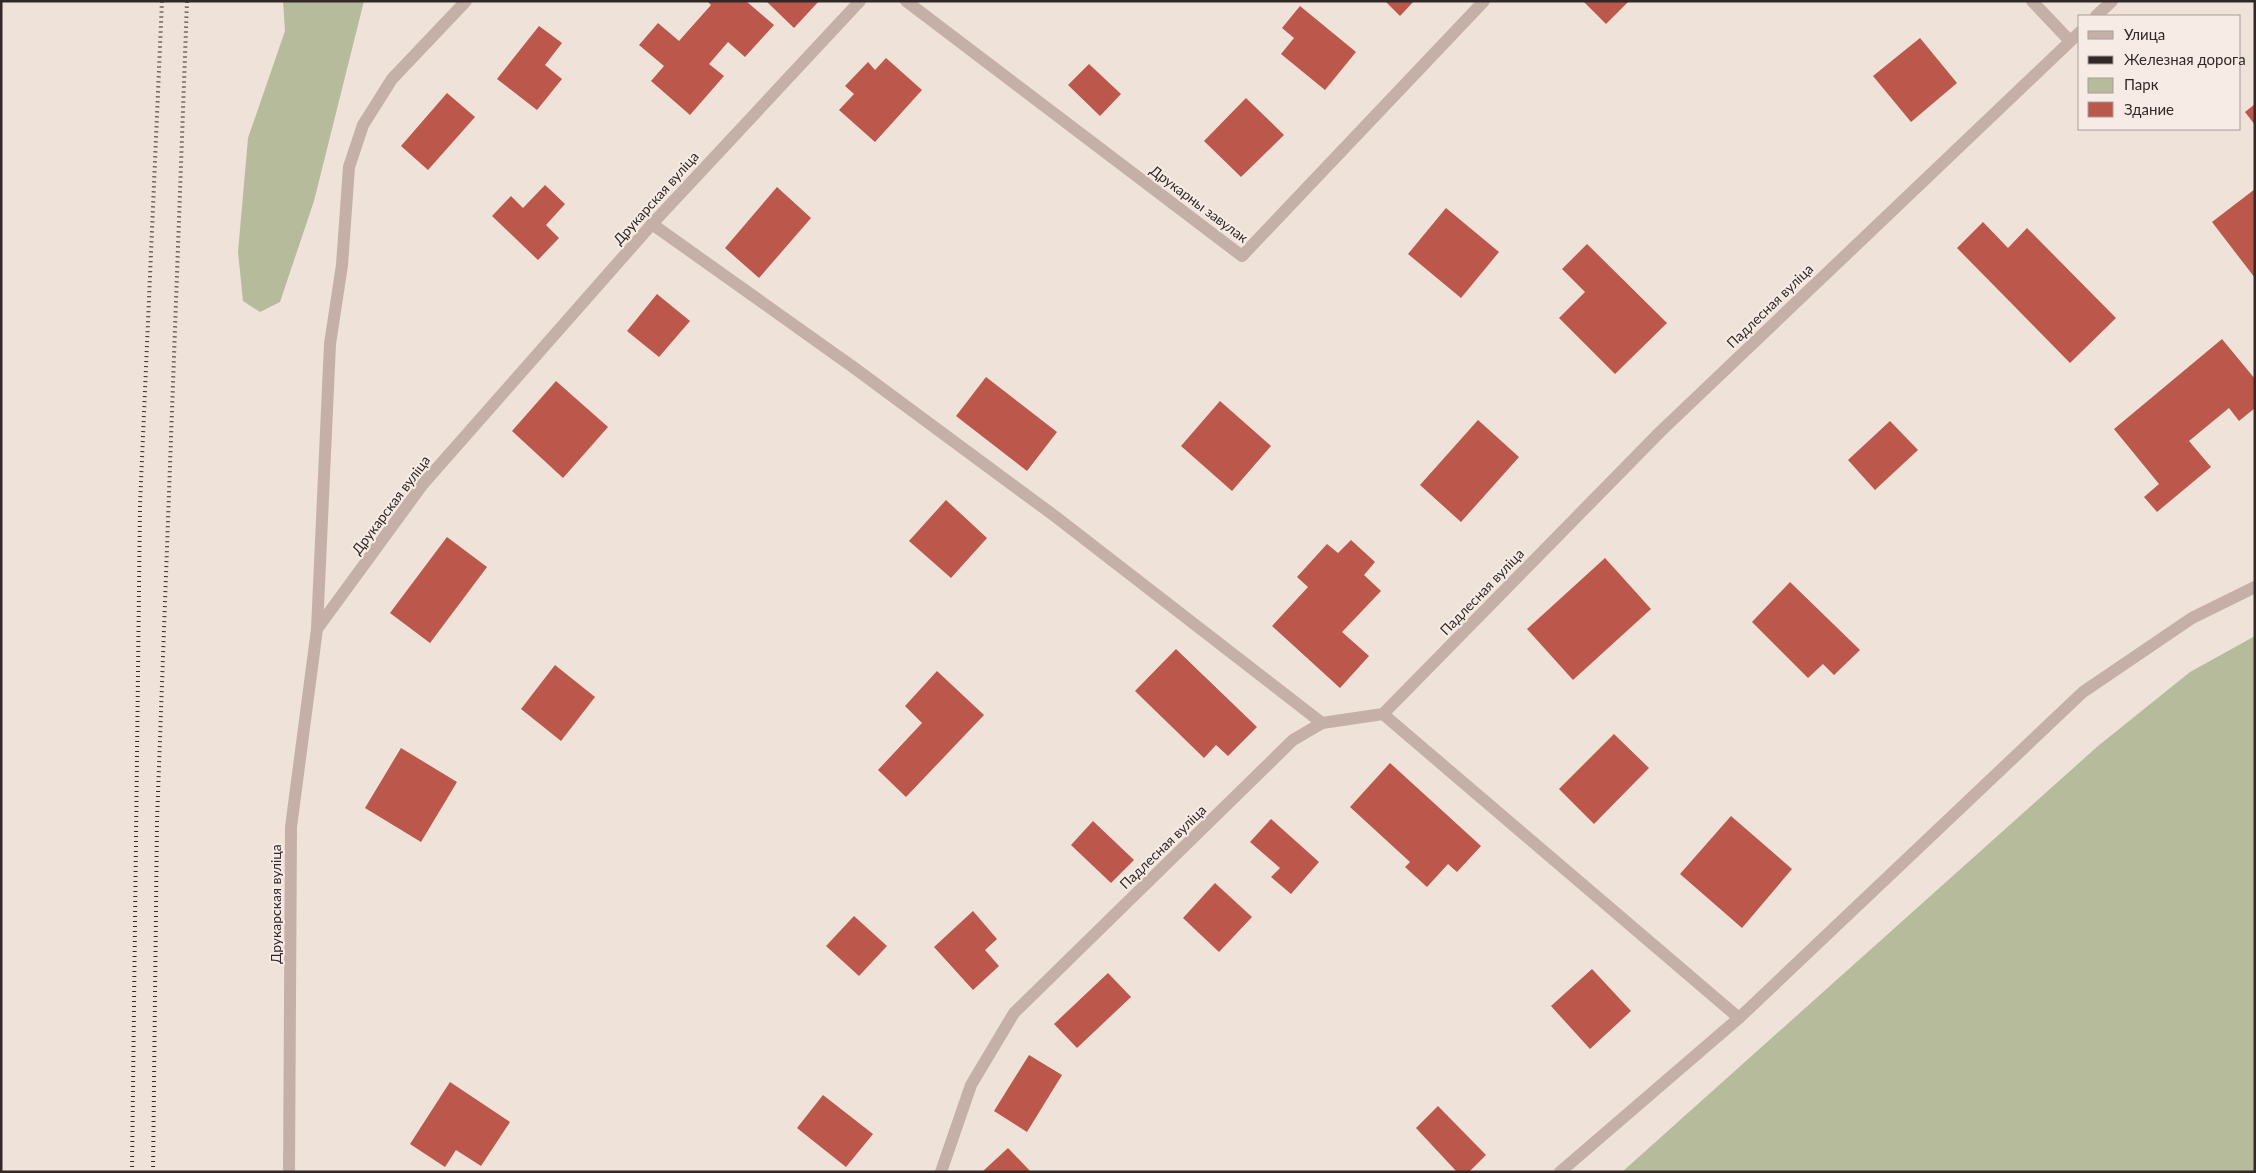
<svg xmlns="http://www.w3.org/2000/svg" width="2256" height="1173" font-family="Lato,sans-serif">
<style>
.green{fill:#b6bc9b}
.building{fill:#bb574b}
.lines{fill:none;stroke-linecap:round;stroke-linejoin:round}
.minor{stroke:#c5b0a7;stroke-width:12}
.rail{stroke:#322927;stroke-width:4;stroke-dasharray:1 4;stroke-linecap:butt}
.labels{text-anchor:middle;stroke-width:4;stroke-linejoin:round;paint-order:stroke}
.street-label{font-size:14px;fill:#322927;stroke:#f7ece5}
</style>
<rect width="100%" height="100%" fill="#efe2d9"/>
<g class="green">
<path d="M283,1H364L314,201L280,302L260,312L243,301L238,252L248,138L285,31Z"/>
<path d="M2255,636V1172H1622L2098,746L2190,672Z"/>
</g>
<g class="building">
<path d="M707,1H746L774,25L745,57L728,42L709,64L724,76L690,115L651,81L664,66L639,45L658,23L679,41L711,5Z"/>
<path d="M766,1H819L794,28Z"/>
<path d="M1385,1H1414L1400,16Z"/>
<path d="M1583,1H1629L1606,24Z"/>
<path d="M1300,6L1356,52L1325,90L1281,54L1294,38L1282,28Z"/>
<path d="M539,26L562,43L545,65L562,79L537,110L497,79Z"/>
<path d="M1920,38L1957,83L1911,122L1873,76Z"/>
<path d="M886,58L922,90L875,142L839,110L854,94L845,86L868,62L875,70Z"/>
<path d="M1089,64L1121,94L1100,116L1068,85Z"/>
<path d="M447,93L475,117L428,170L401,146Z"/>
<path d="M1246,98L1284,135L1241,177L1204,141Z"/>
<path d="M2255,104V125L2245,112Z"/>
<path d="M545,185L565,204L546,225L559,238L538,260L492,216L511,196L523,208Z"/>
<path d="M777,187L811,218L759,278L725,248Z"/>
<path d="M2255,189V278L2212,222Z"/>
<path d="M1446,208L1499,252L1461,298L1408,254Z"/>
<path d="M1983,222L2008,248L2027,228L2116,318L2070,363L1957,248Z"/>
<path d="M1587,244L1667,323L1615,374L1559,318L1585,292L1562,269Z"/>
<path d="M657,294L690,321L659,357L627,331Z"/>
<path d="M2222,339L2255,379V408L2239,421L2229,408L2189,441L2211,467L2157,512L2144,497L2159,484L2114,429Z"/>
<path d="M986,377L1057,432L1027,471L956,416Z"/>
<path d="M556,381L608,427L563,478L512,431Z"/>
<path d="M1220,401L1271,446L1232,491L1181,446Z"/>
<path d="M1478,420L1519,457L1461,522L1420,485Z"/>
<path d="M1890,421L1918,450L1875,490L1848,460Z"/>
<path d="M946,500L987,538L951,578L909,541Z"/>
<path d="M447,537L487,567L430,643L390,613Z"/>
<path d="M1351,540L1375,562L1364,575L1381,591L1342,632L1369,656L1340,688L1272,626L1308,587L1297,577L1327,544L1338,553Z"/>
<path d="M1605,558L1651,609L1573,680L1527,629Z"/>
<path d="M1790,582L1860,650L1834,675L1823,664L1808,678L1752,622Z"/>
<path d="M1176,649L1257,727L1228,756L1216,745L1204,758L1135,691Z"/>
<path d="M555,665L595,697L561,741L521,709Z"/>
<path d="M937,671L984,715L906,797L878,770L922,723L905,706Z"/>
<path d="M1614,734L1649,768L1594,824L1559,789Z"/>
<path d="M401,748L457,782L421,842L365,808Z"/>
<path d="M1390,763L1481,846L1457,872L1448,864L1427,887L1405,867L1410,862L1350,807Z"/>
<path d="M1731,816L1792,869L1742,928L1680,874Z"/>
<path d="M1271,819L1319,862L1291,894L1271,877L1280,868L1250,842Z"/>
<path d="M1093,821L1134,860L1111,883L1071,845Z"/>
<path d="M1215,883L1252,917L1219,952L1183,918Z"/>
<path d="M973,911L997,939L985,950L999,966L973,990L934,947Z"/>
<path d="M854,916L887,946L859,976L826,946Z"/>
<path d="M1592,969L1631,1011L1590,1049L1551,1006Z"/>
<path d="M1108,973L1131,997L1077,1048L1054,1024Z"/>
<path d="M1029,1055L1062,1075L1027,1132L994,1111Z"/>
<path d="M450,1082L510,1122L481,1166L456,1150L445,1167L410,1144Z"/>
<path d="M823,1095L873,1134L846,1167L797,1128Z"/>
<path d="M1438,1106L1486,1155L1469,1172H1457L1416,1128Z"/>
<path d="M1008,1148L1031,1172H982Z"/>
</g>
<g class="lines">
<g class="minor">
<path d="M906,1L1242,256L1484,1"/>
<path d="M2032,1L2070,41"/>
<path d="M2096,16L2112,1"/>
<path d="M652,224L853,367L1056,517L1322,723"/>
<path d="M317,629L423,484L652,224L860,1"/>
<path d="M1383,714L1739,1018L2083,692L2192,618L2255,587"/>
<path d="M289,1172L291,827L317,629L330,344L342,265L349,167L363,125L392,79L466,1"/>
<path d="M941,1172L971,1085L1014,1013L1293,740L1322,723L1383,714L1661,431L2080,32"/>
<path d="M1560,1172L1739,1018"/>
</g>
<g class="rail">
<path d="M132,1172L140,505L162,1"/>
<path d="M153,1172L157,821L187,1"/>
</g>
</g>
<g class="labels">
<g class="street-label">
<text transform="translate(656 198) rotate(-48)" y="5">Друкарская вуліца</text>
<text transform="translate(1199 204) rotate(37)" y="5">Друкарны завулак</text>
<text transform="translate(1770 306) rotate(-44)" y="5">Падлесная вуліца</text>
<text transform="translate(391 505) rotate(-53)" y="5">Друкарская вуліца</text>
<text transform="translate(1482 592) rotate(-46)" y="5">Падлесная вуліца</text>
<text transform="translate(1163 847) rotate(-44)" y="5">Падлесная вуліца</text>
<text transform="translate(276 904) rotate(-90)" y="5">Друкарская вуліца</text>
</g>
</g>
<rect width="2256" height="1173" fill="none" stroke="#322927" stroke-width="5"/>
<rect x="2078" y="15" width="162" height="115" fill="#f7ece5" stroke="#a89e99"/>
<rect x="2088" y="31" width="25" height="8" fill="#c5b0a7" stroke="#a89e99"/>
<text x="2124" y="40" font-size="15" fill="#322927">Улица</text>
<rect x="2088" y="56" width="25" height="8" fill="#322927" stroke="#a89e99"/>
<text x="2124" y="65" font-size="15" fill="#322927">Железная дорога</text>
<rect x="2088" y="78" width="25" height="15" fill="#b6bc9b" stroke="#a89e99"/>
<text x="2124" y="90" font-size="15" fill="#322927">Парк</text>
<rect x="2088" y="102" width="25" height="15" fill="#bb574b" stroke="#a89e99"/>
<text x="2124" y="115" font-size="15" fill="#322927">Здание</text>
</svg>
